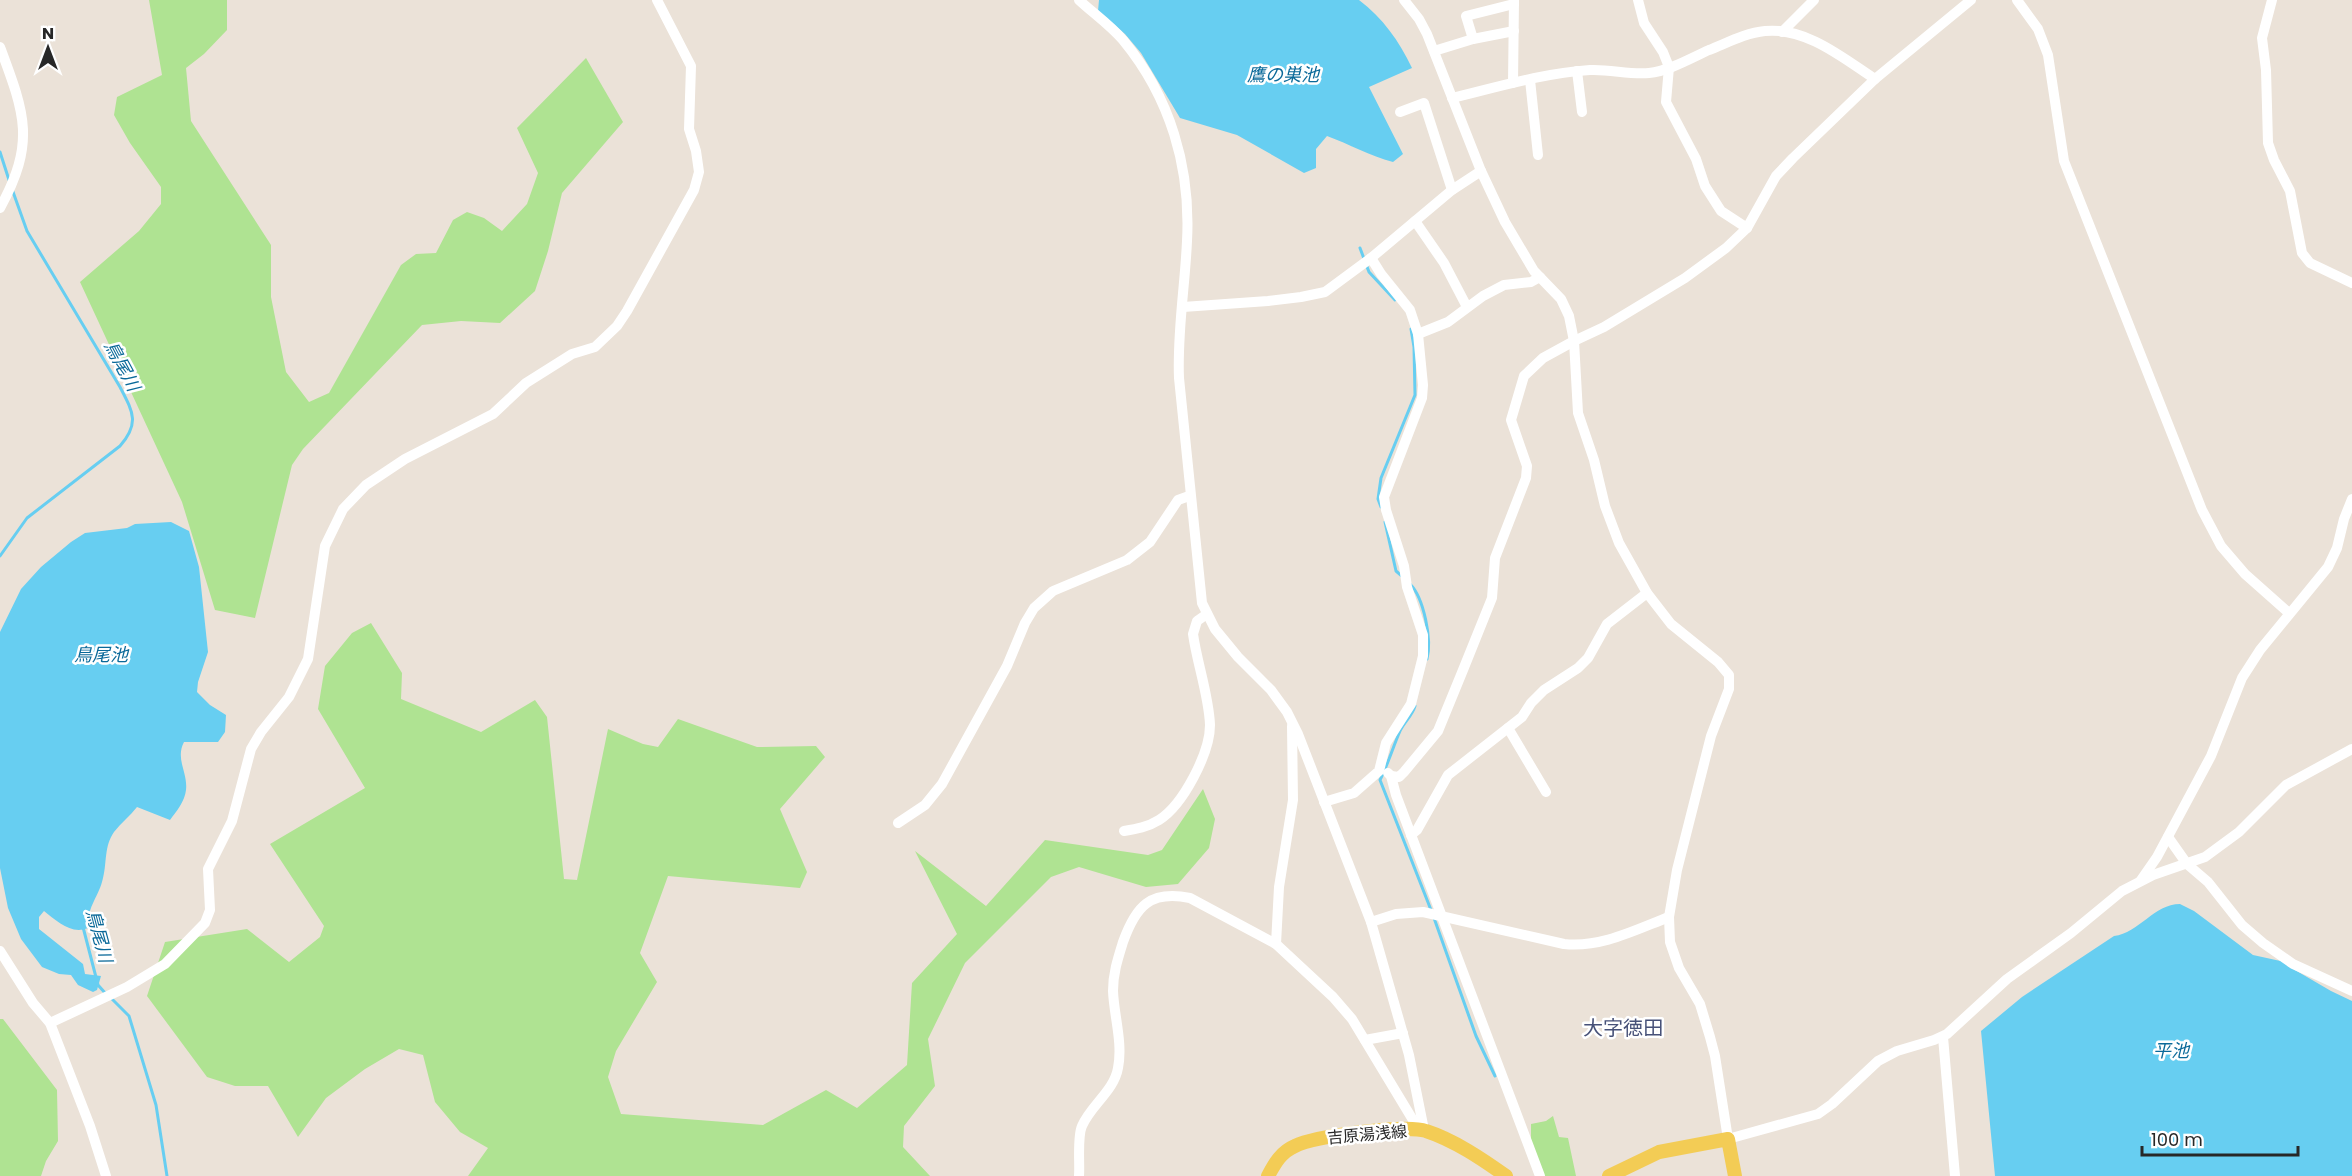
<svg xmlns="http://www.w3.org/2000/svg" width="2352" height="1176" font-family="Poppins,'Noto Sans JP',sans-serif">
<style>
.green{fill:#afe392}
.water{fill:#67cef1}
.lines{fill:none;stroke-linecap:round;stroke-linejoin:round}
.stream{stroke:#67cef1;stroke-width:3}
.minor{stroke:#fff;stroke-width:10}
.major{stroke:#f3cc55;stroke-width:14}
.labels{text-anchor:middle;stroke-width:5;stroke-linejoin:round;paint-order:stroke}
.street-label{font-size:16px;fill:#272727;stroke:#fff}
.water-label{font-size:18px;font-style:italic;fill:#0a6999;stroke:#fff}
.quarter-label{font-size:20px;fill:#475178;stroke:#fff}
</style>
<rect width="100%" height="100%" fill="#ebe2d8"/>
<g class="green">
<path d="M149,0H227V30L204,54L186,68L191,121L271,245V297L286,372L309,402L329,393L401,265L416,254L436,253L453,220L467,212L484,218L502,231L527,204L538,173L517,128L586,58L623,122L562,193L548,251L535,291L500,323L461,321L422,325L303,449L292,465L255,618L215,610L182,502L80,282L139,231L161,204V187L130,143L114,115L117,97L162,75Z"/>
<path d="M371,623L402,673L401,699L481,732L535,700L547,717L564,879L577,880L608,729L643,744L658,747L678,719L757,747L816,746L825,757L780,809L807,872L800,888L668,876L640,953L657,982L616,1051L608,1077L621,1114L763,1125L826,1090L857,1108L907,1065L912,983L957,934L915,851L986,906L1045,840L1148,855L1162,850L1203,789L1215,819L1209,848L1178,884L1146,887L1079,867L1051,877L965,963L928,1039L935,1086L904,1126L903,1147L930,1176H468L488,1148L460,1132L435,1102L423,1055L399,1049L365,1069L326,1098L298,1137L268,1086H235L207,1077L147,996L165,942L247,929L289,962L320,937L324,926L270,844L365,788L318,709L325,666L352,633Z"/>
<path d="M0,1019H3L57,1090L58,1141L46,1161L41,1176H0Z"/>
<path d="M1553,1116L1559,1137L1568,1138L1576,1176H1544L1531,1144V1124L1546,1121Z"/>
</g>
<g class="water">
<path d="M1099,0H1359C1383,18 1399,41 1412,68L1369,87L1403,154L1393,162C1370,156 1349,144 1327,136L1316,149V168L1304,173L1237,135L1180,118L1141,53L1125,34L1098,11Z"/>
<path d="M171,522L189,531L199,567L208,652L198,682L197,692L210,705L226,715L225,732L218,742H184C175,759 188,772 186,790C185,801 176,812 170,820L137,807C130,816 121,823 114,832C104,846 107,863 103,878C99,897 87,906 88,928C71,935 57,921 44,911L39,917V929L83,964L85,974L101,976L97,990L93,992L78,985L71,975L59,974L42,967L21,939L8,908L0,868V632L21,589L41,567L71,542L85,533L127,528L135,524Z"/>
<path d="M2180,904L2194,911L2253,955L2285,962L2295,970L2331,991L2352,1001V1176H1995L1981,1031L2022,997L2114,936C2139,933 2154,904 2180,904Z"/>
</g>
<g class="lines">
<g class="stream">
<path d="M0,152L9,180"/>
<path d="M1360,248L1369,272L1395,300"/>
<path d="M1381,507L1378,499L1381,478L1415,395L1414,347L1411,329"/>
<path d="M1385,522L1396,571L1403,577"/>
<path d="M0,556L27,518L120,446C140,423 133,412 120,387L27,231L12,189"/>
<path d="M1410,584C1424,598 1432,640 1427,659"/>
<path d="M1415,706C1412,716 1404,722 1400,731C1393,747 1388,764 1380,780L1431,910"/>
<path d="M1434,918L1476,1036L1495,1076"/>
<path d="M83,927L98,985L106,994"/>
<path d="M111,998L129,1016L156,1105L167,1176"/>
</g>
<g class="minor">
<path d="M1079,0C1093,13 1110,25 1123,40C1170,97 1191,167 1187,241C1185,287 1177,332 1179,378L1202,603L1215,629L1238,657L1271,690L1287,712L1298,734L1371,922L1409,1055L1424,1130"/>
<path d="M1404,0L1419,19L1427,34L1481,171L1505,222L1534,271L1561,299L1569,316L1574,341L1578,413L1594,460L1605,506L1619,543L1647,593L1671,624L1718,662L1729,675V689L1711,736L1677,870L1669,917L1670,942L1679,968L1700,1004L1710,1037L1715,1056L1728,1139L1818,1114L1832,1104L1878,1061L1897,1051L1934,1040L1947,1034L2007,979L2071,933L2122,891L2153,875L2205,857L2239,832L2286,785L2352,749"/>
<path d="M1638,0L1644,23L1663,52L1669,67L1666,102L1696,159L1705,186L1721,211L1747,228"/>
<path d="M2017,0L2038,29L2048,55L2064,161L2202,510L2221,546L2245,574L2289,613"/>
<path d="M2272,0L2262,38L2266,70L2268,143L2274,160L2290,191L2302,253L2310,263L2352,283"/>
<path d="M1782,32L1814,0"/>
<path d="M1473,39L1466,16L1514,4"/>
<path d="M0,47C25,114 36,142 0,208"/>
<path d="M1434,51L1473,39L1514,31"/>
<path d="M1577,71L1582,112"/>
<path d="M1530,80L1538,155"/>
<path d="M1513,83L1514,0"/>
<path d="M1452,98C1497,87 1544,73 1590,70C1610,69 1630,75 1649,73C1669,71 1691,58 1709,50C1727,43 1745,33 1765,31C1806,27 1843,58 1875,79"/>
<path d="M1400,112L1424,103L1452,190"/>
<path d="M1415,221L1444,263L1467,307"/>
<path d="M1183,307L1268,301L1301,297L1325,292L1371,258L1452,190L1481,171"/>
<path d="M1418,334L1448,322L1483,296L1504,285L1531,282L1540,277"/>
<path d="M1508,728L1546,792"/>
<path d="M1388,773L1391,776L1396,795L1540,1176"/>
<path d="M1391,776L1399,777L1404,772L1438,731L1463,670L1492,598L1495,558L1526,478L1527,466L1511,420L1524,376L1543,358L1574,341L1604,327L1685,278L1726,248L1747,228L1776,176L1793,158L1875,79L1971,0"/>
<path d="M1324,802L1354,793L1379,771L1386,743L1411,704L1423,656V635L1407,587L1404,566L1386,510L1384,497L1422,398L1423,385L1418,334L1410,310L1381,274L1371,258"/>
<path d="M898,823L925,805L942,784L1007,666L1025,623L1034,608L1053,591L1127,560L1150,542L1178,500L1189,496"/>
<path d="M1124,831C1136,829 1148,827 1159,820C1183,805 1210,753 1210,725C1209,696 1197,663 1193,634L1197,621L1207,614"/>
<path d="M1411,835L1417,830L1448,775L1522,717L1531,703L1544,690L1578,668L1588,658L1607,624L1647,593"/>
<path d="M2168,837L2187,864L2208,882L2242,925L2263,943L2293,964L2352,991"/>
<path d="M2141,880L2157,857L2211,756L2242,678L2260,650L2328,567L2337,548L2344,519L2352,499"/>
<path d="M1371,922L1396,914L1423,912L1564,944C1601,948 1635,930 1669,917"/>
<path d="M1276,944L1279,887L1293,800L1292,726"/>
<path d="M0,951L33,1003L50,1023L90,1126L106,1176"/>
<path d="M50,1023L127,987L165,964L205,923L210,910L208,869L232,821L251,749L261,732L289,697L308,659L325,546L343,509L366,485L405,459L493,414L526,383L572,354L595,347L617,326L627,311L694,190L699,172L696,151L689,129L691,66L657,0"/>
<path d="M1943,1037L1955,1176"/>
<path d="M1365,1040L1403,1033"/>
<path d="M1079,1176C1080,1163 1077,1137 1082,1126C1091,1105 1114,1091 1118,1068C1123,1043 1114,1016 1113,991C1113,973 1118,958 1123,942C1136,906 1150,890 1190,898L1276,944L1333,997L1352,1019L1419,1130"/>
</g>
<g class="major">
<path d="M1268,1176C1275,1163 1281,1152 1295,1146C1314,1136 1406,1124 1426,1131C1454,1140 1482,1159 1506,1176"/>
<path d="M1609,1176L1659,1152L1728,1139L1735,1176"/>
</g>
</g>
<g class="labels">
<g class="street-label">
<text transform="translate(1367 1134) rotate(-5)" y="6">吉原湯浅線</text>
</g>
<g class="water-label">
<text x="1283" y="81">鷹の巣池</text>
<text transform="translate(122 366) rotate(62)" y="6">鳥尾川</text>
<text x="101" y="661">鳥尾池</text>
<text transform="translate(99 936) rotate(75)" y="6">鳥尾川</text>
<text x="2171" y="1057">平池</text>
</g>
<g class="quarter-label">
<text x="1623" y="1035">大字徳田</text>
</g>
</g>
<g transform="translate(48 48)" stroke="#ffffff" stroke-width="4.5" paint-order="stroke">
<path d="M0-4.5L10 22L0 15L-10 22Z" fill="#272727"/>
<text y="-9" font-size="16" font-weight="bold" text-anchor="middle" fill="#272727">N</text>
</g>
<path d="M2142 1146v9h156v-9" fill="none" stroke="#272727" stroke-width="3"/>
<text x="2151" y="1146" font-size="18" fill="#272727" stroke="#ffffff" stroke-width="4.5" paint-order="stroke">100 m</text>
</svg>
